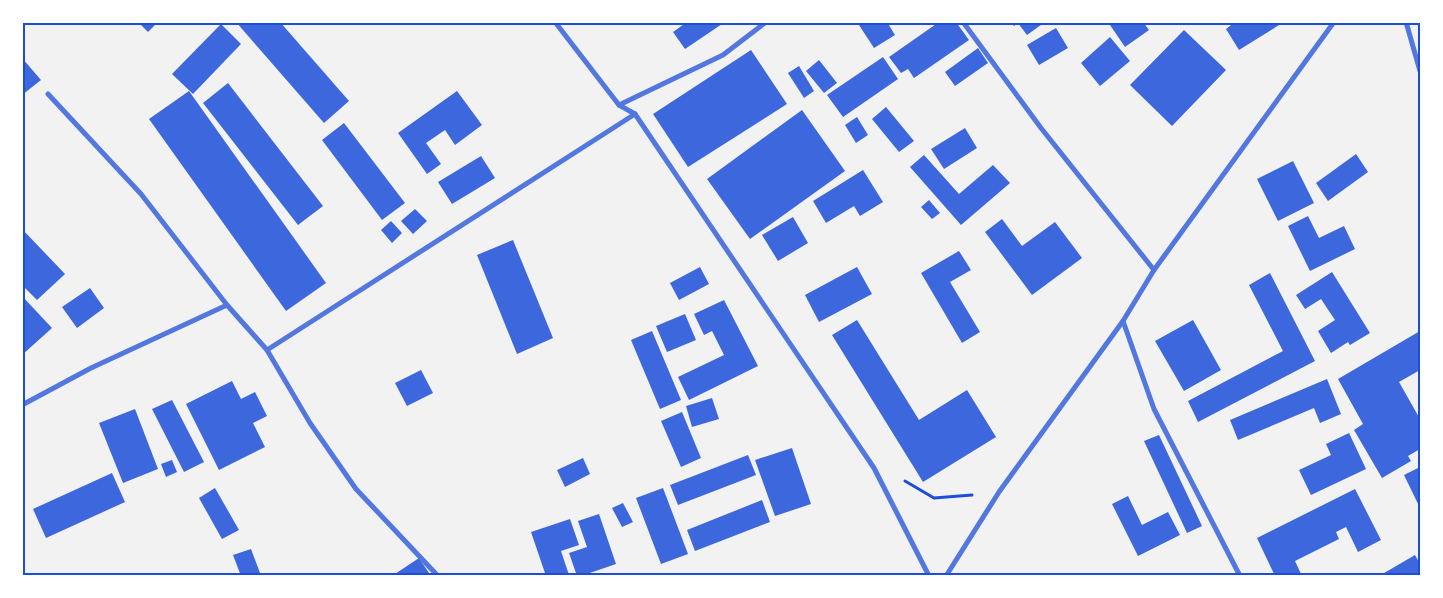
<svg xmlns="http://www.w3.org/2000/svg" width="1443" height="598" font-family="Karla,sans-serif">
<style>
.building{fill:#3d67dc}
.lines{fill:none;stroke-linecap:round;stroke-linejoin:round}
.path{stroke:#1d4ed8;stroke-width:3}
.minor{stroke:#5277de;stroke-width:5}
.neatline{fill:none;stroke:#1d4ed8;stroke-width:2}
</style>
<rect width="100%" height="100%" fill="#f2f2f2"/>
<g class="building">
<path d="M138,22H158L148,32Z"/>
<path d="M236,22H280L349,101L324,123Z"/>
<path d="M687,22H725L685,49L673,32Z"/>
<path d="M857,22H887L895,35L874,48Z"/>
<path d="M939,22H956L969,40L914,78L908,69L901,73L889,57Z"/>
<path d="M1011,22H1045L1027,35L1018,23L1014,26Z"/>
<path d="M1108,22H1143L1149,30L1125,47Z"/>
<path d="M1235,22H1278L1279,25L1239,50L1226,29Z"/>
<path d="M221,24L241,44L193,94L172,74Z"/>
<path d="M1056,28L1068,48L1039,65L1027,45Z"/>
<path d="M1184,30L1226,70L1172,126L1130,85Z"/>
<path d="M1110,37L1130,61L1100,86L1081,63Z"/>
<path d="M978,48L988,63L955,86L945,72Z"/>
<path d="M751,50L787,104L688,167L653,114Z"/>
<path d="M883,57L898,79L843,117L827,95Z"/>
<path d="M22,58L41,80L22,95Z"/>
<path d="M819,60L837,83L824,93L806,71Z"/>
<path d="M799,66L814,91L804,98L788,73Z"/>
<path d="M228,83L323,206L298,225L203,103Z"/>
<path d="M189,91L326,283L286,311L149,119Z"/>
<path d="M457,91L482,125L455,145L445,130L426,143L441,164L427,174L398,133Z"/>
<path d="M886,107L914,141L899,152L872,119Z"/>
<path d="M802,110L845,171L750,239L707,179Z"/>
<path d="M857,117L868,135L856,143L845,125Z"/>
<path d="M344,123L405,203L382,220L322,140Z"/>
<path d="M965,128L977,148L944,169L931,149Z"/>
<path d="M1356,154L1368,172L1328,201L1316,183Z"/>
<path d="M924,155L959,194L993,165L1010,183L961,225L910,167Z"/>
<path d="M481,156L495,178L452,204L438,182Z"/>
<path d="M1293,161L1314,203L1278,221L1257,179Z"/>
<path d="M863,170L883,202L860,216L854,206L826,223L813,201Z"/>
<path d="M929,200L940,213L932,219L921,207Z"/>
<path d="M415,209L427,221L413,234L401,221Z"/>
<path d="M1308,216L1319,238L1344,226L1355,249L1310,271L1288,226Z"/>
<path d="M793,217L808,243L778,261L762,235Z"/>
<path d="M1002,219L1022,246L1055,222L1082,258L1032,295L985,232Z"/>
<path d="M391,221L402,233L392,243L381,230Z"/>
<path d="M22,229L65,274L37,300L22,285Z"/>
<path d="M513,240L553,338L517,354L477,255Z"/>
<path d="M959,251L971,270L950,282L980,332L962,343L921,273Z"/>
<path d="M700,267L709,284L679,300L670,283Z"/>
<path d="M857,267L872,294L819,322L805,295Z"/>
<path d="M1332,272L1370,333L1350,345L1348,342L1331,353L1318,331L1335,320L1321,299L1305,309L1296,295Z"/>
<path d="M1270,273L1315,361L1198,422L1188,401L1283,351L1249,285Z"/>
<path d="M90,288L104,308L77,328L62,307Z"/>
<path d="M22,296L52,328L22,355Z"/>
<path d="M724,300L758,366L689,400L678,377L724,355L712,331L704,335L694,314Z"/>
<path d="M685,314L696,340L667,352L656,326Z"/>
<path d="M857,320L919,420L967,390L996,437L923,482L832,335Z"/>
<path d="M1193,320L1221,370L1184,391L1155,341Z"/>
<path d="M652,331L681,400L660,409L631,340Z"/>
<path d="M1420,331V370L1399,382L1420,419V449L1408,456L1411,461L1382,478L1354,430L1363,424L1338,379Z"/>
<path d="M421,370L433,393L407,406L395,383Z"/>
<path d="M1327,379L1341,414L1320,423L1314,408L1238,440L1230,420Z"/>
<path d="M232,381L241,399L255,392L267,416L253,423L265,447L219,470L186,404Z"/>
<path d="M712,398L719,419L692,427L686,406Z"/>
<path d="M172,400L204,462L184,472L152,409Z"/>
<path d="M135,409L158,469L123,483L99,423Z"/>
<path d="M682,412L701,458L681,467L661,421Z"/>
<path d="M1349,433L1366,469L1311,495L1299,470L1331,455L1326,444Z"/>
<path d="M1159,435L1202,526L1187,533L1144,441Z"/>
<path d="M792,448L811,504L775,516L755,460Z"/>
<path d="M748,455L756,475L678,505L670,485Z"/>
<path d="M583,458L590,474L565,487L557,470Z"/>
<path d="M172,460L177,472L166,477L161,464Z"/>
<path d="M1420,467V508L1404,475Z"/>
<path d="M112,473L125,502L46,538L33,509Z"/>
<path d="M215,488L239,530L222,539L199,498Z"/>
<path d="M663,488L688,554L661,564L636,498Z"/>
<path d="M1355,489L1381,540L1358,552L1346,527L1336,532L1339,539L1295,561L1302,576H1275L1257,538Z"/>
<path d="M1128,496L1142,525L1168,512L1180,535L1138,556L1112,504Z"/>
<path d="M762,500L770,522L695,551L687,530Z"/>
<path d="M623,503L633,522L622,527L612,508Z"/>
<path d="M599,514L616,564L581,576H577L569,553L587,547L578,521Z"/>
<path d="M570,519L579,545L561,551L569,575L546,576L531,532Z"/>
<path d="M251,549L260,573L253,576H241L233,555Z"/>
<path d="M1415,555L1420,564V576H1379Z"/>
<path d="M419,558L431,576H392Z"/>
</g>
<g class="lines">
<path class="path" d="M905,481L934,498L972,495"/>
<g class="minor">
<path d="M555,22L619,105L635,114L874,468L929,576"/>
<path d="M963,22L1041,128L1154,270"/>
<path d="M1406,22L1420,71"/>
<path d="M48,94L141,194L227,305L267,350L310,423L356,489L438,576"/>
<path d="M619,105L723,55L766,22"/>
<path d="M1123,321L1154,409L1240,576"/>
<path d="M267,350L635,114"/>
<path d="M22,405L91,368L227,305"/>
<path d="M946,576L999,492L1123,321L1154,270L1334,22"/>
</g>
</g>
<rect width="1443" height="598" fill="none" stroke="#ffffff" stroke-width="48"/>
<rect x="24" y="24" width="1395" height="550" class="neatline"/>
</svg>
